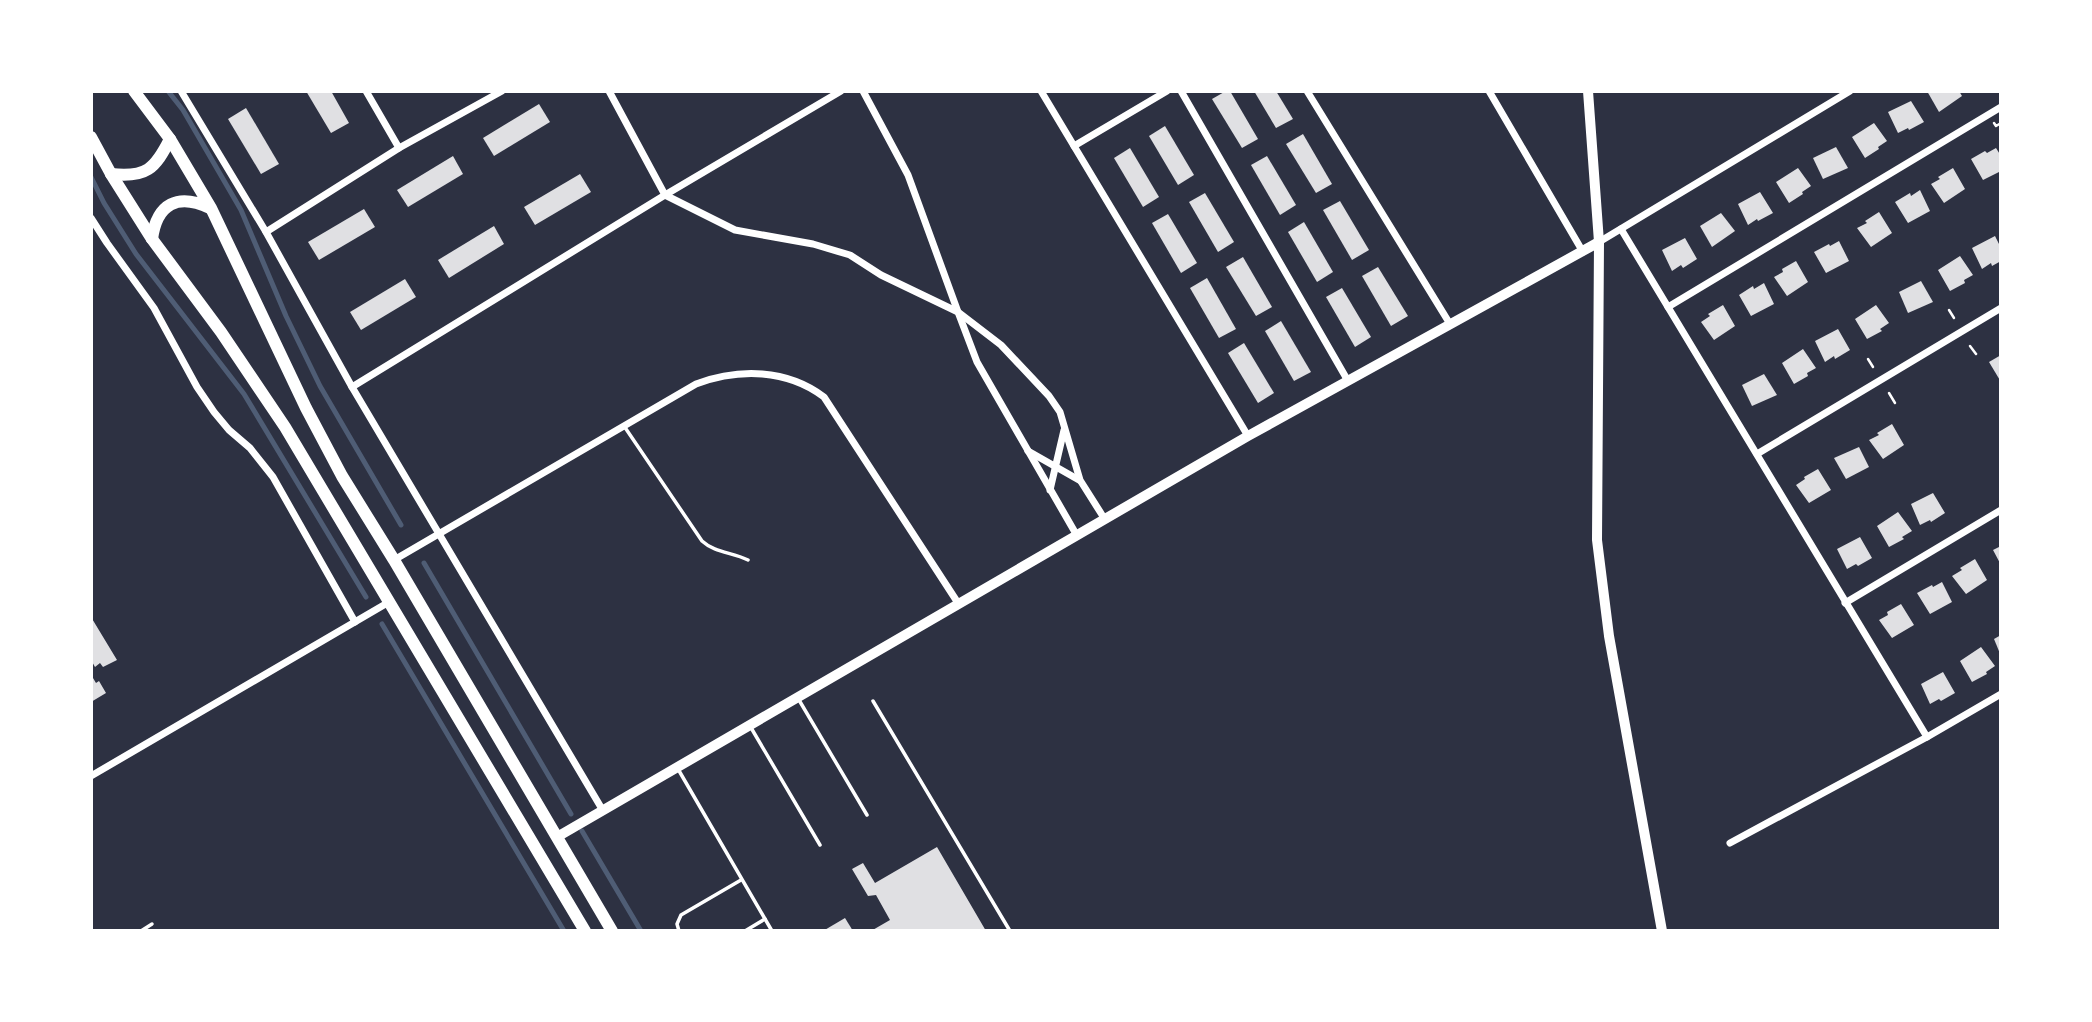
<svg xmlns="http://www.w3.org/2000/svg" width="2092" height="1022" font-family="Cabin,sans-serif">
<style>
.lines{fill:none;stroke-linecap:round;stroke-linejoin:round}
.stream{stroke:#4f5d75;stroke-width:5}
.building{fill:#e0e0e3}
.path{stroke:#fff;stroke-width:2.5}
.service{stroke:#fff;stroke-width:3.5}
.minor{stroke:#fff;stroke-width:7}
.tertiary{stroke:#fff;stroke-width:10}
.primary{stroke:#fff;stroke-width:12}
</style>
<rect width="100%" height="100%" fill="#2d3142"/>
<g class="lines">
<g class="stream">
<path d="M168,91L183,110L241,210L286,316L320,386L401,525"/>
<path d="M91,177L104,203L136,254L244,394L366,597"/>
<path d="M424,563L571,814"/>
<path d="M382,624L564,931"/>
<path d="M582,831L641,931"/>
</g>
</g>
<g class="building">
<path d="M306,91H331L349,123L331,133Z"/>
<path d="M1226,91H1230L1258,139L1242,148L1212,99Z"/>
<path d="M1254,91H1276L1293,119L1276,128Z"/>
<path d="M1927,91H1959L1962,96L1939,112Z"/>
<path d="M1911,101L1924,122L1909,130L1908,128L1898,133L1888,112Z"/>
<path d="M539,104L550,122L494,156L483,138Z"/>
<path d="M246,108L279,164L261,174L228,119Z"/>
<path d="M1874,123L1887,141L1878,147L1879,149L1865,158L1852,137Z"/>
<path d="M1165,126L1194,175L1178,185L1149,136Z"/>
<path d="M1303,134L1332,184L1316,193L1286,144Z"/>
<path d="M1836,147L1848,168L1823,179L1813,158Z"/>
<path d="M1130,148L1159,197L1143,207L1114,158Z"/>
<path d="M1996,148L2001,156V171L1983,180L1971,159L1985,151L1987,153Z"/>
<path d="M453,156L463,174L408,207L397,190Z"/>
<path d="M1267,156L1296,205L1280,215L1251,165Z"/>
<path d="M1798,168L1811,186L1802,192L1803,194L1789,203L1776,182Z"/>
<path d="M1953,168L1965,189L1944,203L1931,184L1940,179L1938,177Z"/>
<path d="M580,174L591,192L535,225L524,207Z"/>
<path d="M1920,190L1930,211L1908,223L1895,202L1910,193L1911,196Z"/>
<path d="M1760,192L1773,213L1758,221L1757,219L1748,225L1738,204Z"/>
<path d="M1205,193L1234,242L1218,252L1189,202Z"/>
<path d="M1340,201L1369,250L1352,260L1323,210Z"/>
<path d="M364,209L375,227L319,260L308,242Z"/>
<path d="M1879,212L1892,233L1871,247L1857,228L1867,223L1865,221Z"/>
<path d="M1721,213L1735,231L1712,247L1700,226Z"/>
<path d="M1168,214L1197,263L1181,273L1152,223Z"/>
<path d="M1304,222L1333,272L1317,282L1288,232Z"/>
<path d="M494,226L504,244L449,278L438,260Z"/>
<path d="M1995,236L2001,248V261L1992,266L1991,263L1982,269L1972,248Z"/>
<path d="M1685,238L1697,259L1683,268L1681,265L1672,271L1662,250Z"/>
<path d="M1839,241L1849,261L1826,273L1814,252L1829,244L1830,246Z"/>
<path d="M1960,256L1973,275L1964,280L1965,283L1950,291L1938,270Z"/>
<path d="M1243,257L1272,307L1256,316L1226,267Z"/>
<path d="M1796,261L1808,282L1787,296L1774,277L1783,272L1782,269Z"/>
<path d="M1378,267L1408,316L1391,326L1362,276Z"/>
<path d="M1207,278L1236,329L1219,338L1190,288Z"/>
<path d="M405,279L416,297L361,330L350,312Z"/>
<path d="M1921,281L1933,302L1908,313L1899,292Z"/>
<path d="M1764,283L1774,304L1751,316L1739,295L1753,286L1754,289Z"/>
<path d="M1342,288L1371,337L1355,347L1326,297Z"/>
<path d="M1723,305L1735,326L1714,340L1701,322L1710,316L1708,314Z"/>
<path d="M1876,305L1889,323L1880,329L1882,331L1867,339L1855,319Z"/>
<path d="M1281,321L1311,372L1294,381L1265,331Z"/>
<path d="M1838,329L1850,350L1835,359L1834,356L1825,362L1815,341Z"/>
<path d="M1244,343L1274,393L1258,403L1228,353Z"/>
<path d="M1803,349L1816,368L1807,373L1808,376L1794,384L1782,363Z"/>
<path d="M2001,355V382L1989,362Z"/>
<path d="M1764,374L1777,395L1752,406L1742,385Z"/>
<path d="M1892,424L1904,445L1883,459L1869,440L1879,435L1877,433Z"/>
<path d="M1859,447L1869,467L1846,479L1834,458Z"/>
<path d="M1818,469L1831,490L1809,503L1796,485L1805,479L1804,477Z"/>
<path d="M1933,493L1945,513L1931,522L1930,520L1920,525L1911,504Z"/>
<path d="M1898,512L1912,531L1902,537L1904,539L1889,547L1877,526Z"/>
<path d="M1860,537L1872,558L1858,566L1856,564L1847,569L1837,549Z"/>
<path d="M2001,546V565L1993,550Z"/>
<path d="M1975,559L1987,580L1966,594L1952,576L1962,570L1960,568Z"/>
<path d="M1942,582L1952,602L1930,614L1917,593L1932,585L1933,587Z"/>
<path d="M1901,604L1914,625L1892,638L1879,620L1888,615L1887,612Z"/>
<path d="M91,617L117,660L103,667L100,663L95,667L91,660Z"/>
<path d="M2001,635V656L1994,639Z"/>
<path d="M1981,647L1995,666L1986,672L1987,674L1972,682L1960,661Z"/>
<path d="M1943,672L1955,693L1941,701L1939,699L1930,704L1921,684Z"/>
<path d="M93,678L96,683L99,681L106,693L91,702V679Z"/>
<path d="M937,847L986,931H871L890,920L876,895L868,896L852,869L863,863L875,883Z"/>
<path d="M845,918L853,931H823Z"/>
</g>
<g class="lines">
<g class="path">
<path d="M1994,123L1996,126L2001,123"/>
<path d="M1949,310L1954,318"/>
<path d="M1970,346L1976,354"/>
<path d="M1868,359L1873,367"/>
<path d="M1889,393L1895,403"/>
</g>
<g class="service">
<path d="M624,426L702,541C715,553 732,552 748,560"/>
<path d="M799,700L867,815"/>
<path d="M873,701L1010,931"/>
<path d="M750,726L820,845"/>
<path d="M678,769L772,931"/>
<path d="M141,931L152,924"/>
<path d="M679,931L677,924L681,915L741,880"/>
<path d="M745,931L765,919"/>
</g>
<g class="minor">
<path d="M181,91L266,232L352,387L602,809"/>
<path d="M366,91L399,148"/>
<path d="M609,91L665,195L735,230L813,244L850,255L881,275L958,312L977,362L1076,534"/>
<path d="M863,91L908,175L958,312L1001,345L1049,396L1060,412L1080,480L1104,518"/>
<path d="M1041,91L1248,436"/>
<path d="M1181,91L1348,381"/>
<path d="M1307,91L1450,324"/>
<path d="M1489,91L1583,252"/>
<path d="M1074,146L1167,91"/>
<path d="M91,218L107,243L154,308L197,387L214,412L229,430L250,448L273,477L355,622"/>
<path d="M1621,229L1927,737"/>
<path d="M266,232L399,148L502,91"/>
<path d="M1599,242L1850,91"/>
<path d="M1668,307L2001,107"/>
<path d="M352,387L665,195L841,91"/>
<path d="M1028,451L1079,480"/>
<path d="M1757,454L2001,308"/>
<path d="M1050,490L1064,430"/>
<path d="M394,560L696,384C739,368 787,369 824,397L958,603"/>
<path d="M1845,603L2001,510"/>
<path d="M91,776L389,602"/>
<path d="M1730,843L1927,737L2001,694"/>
</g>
<g class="tertiary">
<path d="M1588,91L1599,242L1597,540L1609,636L1662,931"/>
<path d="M557,837L1248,436L1599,242"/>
</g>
<g class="primary">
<path d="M134,91L170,139L211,208L306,408L342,476L394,560L612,931"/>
<path d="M91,137L111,174L152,239L221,332L285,427L585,931"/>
<path d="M111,174C146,178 155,169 170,139"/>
<path d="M152,239C157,203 178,193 210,208"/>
</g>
</g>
<rect width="2092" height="1022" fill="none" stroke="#ffffff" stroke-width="186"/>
</svg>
